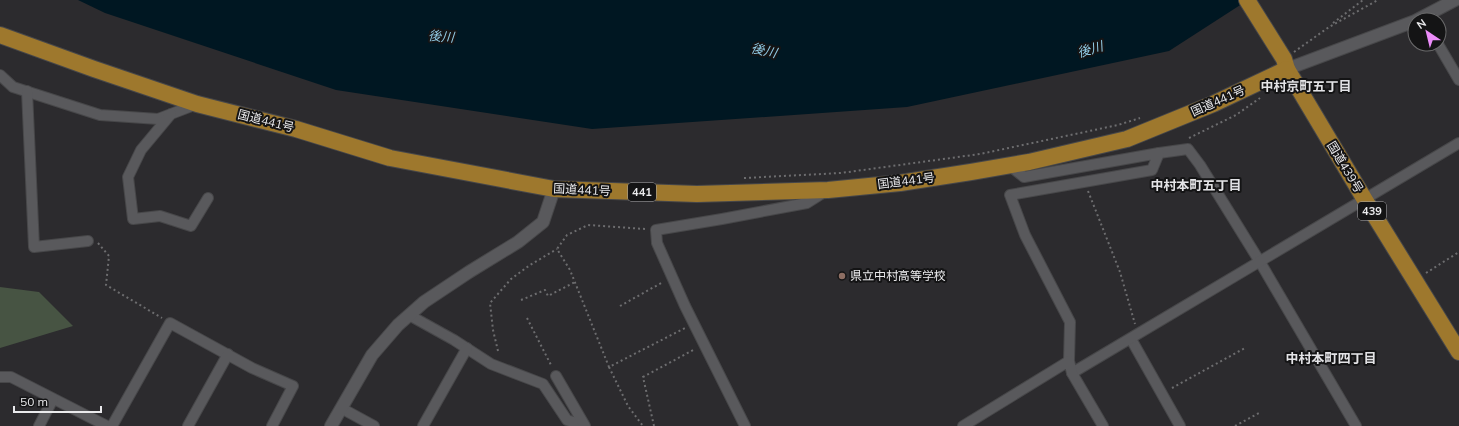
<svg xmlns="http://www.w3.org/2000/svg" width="1459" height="426" font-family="Mulish,'Noto Sans JP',sans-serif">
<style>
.green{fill:#475443}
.water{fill:#001722}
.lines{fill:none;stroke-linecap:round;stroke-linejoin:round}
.minor-casing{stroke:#474749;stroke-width:12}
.tertiary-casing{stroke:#474749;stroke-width:14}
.trunk-casing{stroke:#474749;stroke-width:18}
.path{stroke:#6d6d6f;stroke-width:2;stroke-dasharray:2 3;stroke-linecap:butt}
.minor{stroke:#59595c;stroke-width:10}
.tertiary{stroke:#59595c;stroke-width:12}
.trunk{stroke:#9e782d;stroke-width:16}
.education-dot{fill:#8d6e63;stroke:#141415;stroke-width:1.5}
.labels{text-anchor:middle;stroke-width:4;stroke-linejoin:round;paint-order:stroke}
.shield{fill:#141415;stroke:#aaaaac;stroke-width:1}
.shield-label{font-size:11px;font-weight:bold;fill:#eaeaec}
.street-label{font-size:12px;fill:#eaeaec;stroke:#141415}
.poi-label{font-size:12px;fill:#eaeaec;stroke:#141415;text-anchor:start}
.water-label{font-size:13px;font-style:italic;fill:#92cce6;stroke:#141415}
.neighbourhood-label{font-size:13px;font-weight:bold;fill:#e3e3e6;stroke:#141415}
</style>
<rect width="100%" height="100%" fill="#2c2b2e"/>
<path class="green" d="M0,287L39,292L73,326L0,348Z"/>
<path class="water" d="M78,0H1248L1169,51L907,107L592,129L336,90L105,13Z"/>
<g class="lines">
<g class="minor-casing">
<g id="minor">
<path d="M1438,44L1459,80"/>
<path d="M0,75L13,87L100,115L158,119L197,104"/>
<path d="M27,91L34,247L88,241"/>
<path d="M171,114L141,150L128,177L133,219L160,216L191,226L208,198"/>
<path d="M1159,153L1188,149L1200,165L1260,262L1356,426"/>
<path d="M1009,165L1024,177L1159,153L1152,170L1010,195L1025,235L1070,322L1069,361"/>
<path d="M409,315L454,340L491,364L543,384L567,420L584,426"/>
<path d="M1131,339L1180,426"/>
<path d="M1072,373L1459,143"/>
<path d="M556,376L585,426"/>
<path d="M0,377H11L107,426"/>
<path d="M341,408L374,426"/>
<path d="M39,426L53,399"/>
<path d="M112,426L170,323L252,368L293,386L272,426"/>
<path d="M188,426L228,354"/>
<path d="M423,426L467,348"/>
<path d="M745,426L685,306L657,243L656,230L722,219L807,203L826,191"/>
<path d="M963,426L1069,361L1072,373L1103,426"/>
</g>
</g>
<g class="tertiary-casing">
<g id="tertiary">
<path d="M1417,20L1455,0"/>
<path d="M1287,69L1415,21"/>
<path d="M331,426L372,355L398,325L424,302L469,272L518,242L543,222L554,189"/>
</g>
</g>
<g class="trunk-casing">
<g id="trunk">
<path d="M1247,0L1284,59L1287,69L1365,200L1459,352"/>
<path d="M0,35L94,69L197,104L296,129L390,158L554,189L697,194L828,190L900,183L971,172L1029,162L1127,139L1213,104L1287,69"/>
</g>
</g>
<g class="path">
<path d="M1333,23L1363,0"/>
<path d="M1294,52L1329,27L1378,0"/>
<path d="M1189,138L1236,115L1260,98"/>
<path d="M744,178L841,173L980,154L1118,125L1140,118"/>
<path d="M1088,191L1120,272L1135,324"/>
<path d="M645,229L588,225L567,235L557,249L570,270L609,367L685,328"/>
<path d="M98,243L109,256L106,285L162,318"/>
<path d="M1426,273L1459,252"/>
<path d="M521,300L545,290L548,296L575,282"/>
<path d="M620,306L663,282"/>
<path d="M527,318L552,367"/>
<path d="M498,351L493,330L490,303L511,279L530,265L557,249"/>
<path d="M609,367L628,406L643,426"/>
<path d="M1172,388L1245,348"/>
<path d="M654,426L643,377L695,349"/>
<path d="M1235,426L1259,413"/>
</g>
<use href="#minor" class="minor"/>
<use href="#tertiary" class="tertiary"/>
<use href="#trunk" class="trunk"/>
</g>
<circle class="education-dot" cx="842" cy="276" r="4"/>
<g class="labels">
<g class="shield">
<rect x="628" y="183" width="28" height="18" rx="3"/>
<rect x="1358" y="202" width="28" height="18" rx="3"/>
</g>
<g class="shield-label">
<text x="642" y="196">441</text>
<text x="1372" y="215">439</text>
</g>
<g class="street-label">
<text transform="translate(1218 101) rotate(-24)" y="4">国道441号</text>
<text transform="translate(266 121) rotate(14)" y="4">国道441号</text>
<text transform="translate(1345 167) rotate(59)" y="4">国道439号</text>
<text transform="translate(906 181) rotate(-7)" y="4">国道441号</text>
<text transform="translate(582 190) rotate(3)" y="4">国道441号</text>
</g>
<g class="poi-label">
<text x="850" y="280">県立中村高等学校</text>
</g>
<g class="water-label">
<text transform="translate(441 36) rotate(4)" y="5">後川</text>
<text transform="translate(1090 49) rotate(-17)" y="5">後川</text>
<text transform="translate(764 50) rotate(13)" y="5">後川</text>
</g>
<g class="neighbourhood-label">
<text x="1306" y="91">中村京町五丁目</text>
<text x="1196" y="190">中村本町五丁目</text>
<text x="1331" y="363">中村本町四丁目</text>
</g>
</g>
<g transform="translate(1427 32) rotate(325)"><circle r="19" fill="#141415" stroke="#6a6a6b"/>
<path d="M0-3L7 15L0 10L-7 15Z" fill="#ec8cfa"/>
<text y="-6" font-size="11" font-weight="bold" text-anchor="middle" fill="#eaeaec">N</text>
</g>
<path d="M14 406v6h87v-6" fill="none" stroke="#eaeaec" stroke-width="2"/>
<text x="20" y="406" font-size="12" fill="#eaeaec" stroke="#141415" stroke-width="3" paint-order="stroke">50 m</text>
</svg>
